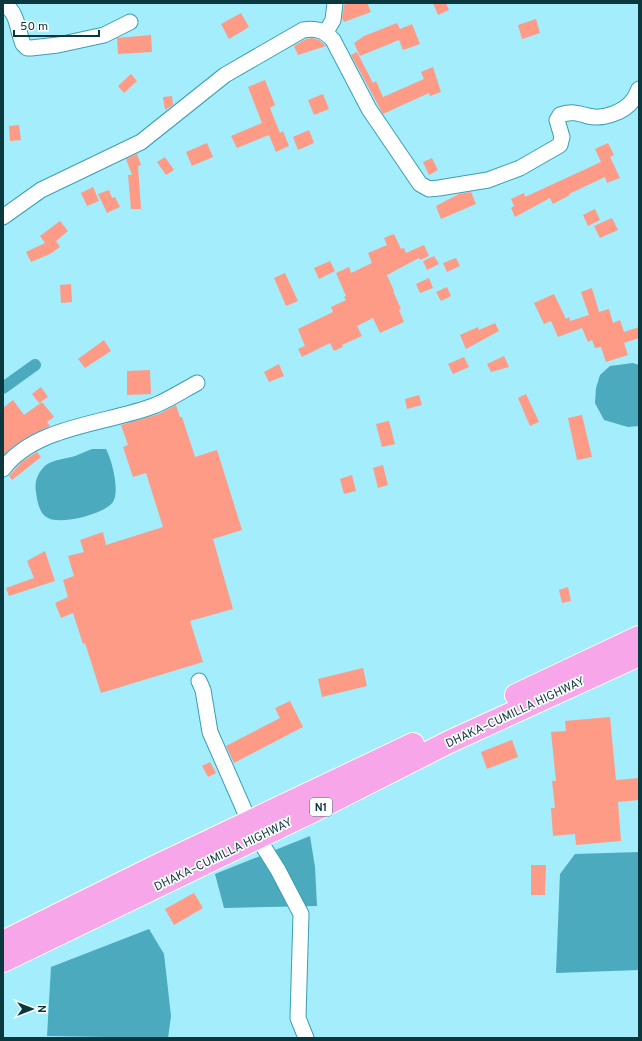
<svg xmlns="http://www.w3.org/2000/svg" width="642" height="1041" font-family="Overpass,sans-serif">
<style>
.water{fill:#4baabd}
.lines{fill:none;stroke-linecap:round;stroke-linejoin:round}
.canal{stroke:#4baabd;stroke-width:12}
.building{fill:#fe9b86}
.minor-casing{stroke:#3a9fb2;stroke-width:17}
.highway-casing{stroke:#fff;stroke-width:24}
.minor{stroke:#fff;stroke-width:15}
.highway{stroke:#f6a6e9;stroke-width:22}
.labels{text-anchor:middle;stroke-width:3.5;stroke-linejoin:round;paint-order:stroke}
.shield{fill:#fff;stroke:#547379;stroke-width:1}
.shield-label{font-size:11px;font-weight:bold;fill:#0b373f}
.street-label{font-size:12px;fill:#0b373f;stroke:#fff}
</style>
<rect width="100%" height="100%" fill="#a3edfd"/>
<g class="water">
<path d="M633,363L639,365V426L628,427L604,420L595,403L596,388L600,375L610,366Z"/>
<path d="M92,449H106C112,460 120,491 113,502C105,514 61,525 48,518C39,514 37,500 36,492C34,482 38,472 46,465C55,459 66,459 75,456C81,454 86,451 92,449Z"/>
<path d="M310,836L315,867L317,906L224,908L215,874Z"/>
<path d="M639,852V970L556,973L560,874L575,854Z"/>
<path d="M149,929L164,954L171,1016L168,1038L47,1036L51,967Z"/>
</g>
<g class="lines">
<path class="canal" d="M3,388L35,365"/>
</g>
<g class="building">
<path d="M349,3H367L371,12L344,22L342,18L344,5Z"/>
<path d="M433,3H446L449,10L438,15Z"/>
<path d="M241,13L249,27L229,39L221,24Z"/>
<path d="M536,19L540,33L522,39L518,25Z"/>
<path d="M397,23L400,29L412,24L420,44L403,50L399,40L360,56L354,43L364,36Z"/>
<path d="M151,35L152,52L118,54L117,38Z"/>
<path d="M312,38L319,40L326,46L298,55L294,46L306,39Z"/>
<path d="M357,52L373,83L376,81L383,97L424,79L421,72L433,67L441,92L430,96L429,93L383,114L351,55Z"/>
<path d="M131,74L137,81L124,93L118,86Z"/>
<path d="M265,80L275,105L270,108L280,133L283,131L289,146L276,152L269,135L237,148L231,136L262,123L248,87Z"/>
<path d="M323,94L329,109L314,115L308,100Z"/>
<path d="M172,96L173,105L165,110L163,97Z"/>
<path d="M19,125L21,140L10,141L9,126Z"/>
<path d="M309,130L314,143L298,150L293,137Z"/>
<path d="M207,143L213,157L192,166L186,152Z"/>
<path d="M608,143L614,155L610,157L620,178L607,183L605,177L569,194L570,195L553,204L550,198L515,217L511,208L514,206L511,199L524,193L525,197L601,162L595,149Z"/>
<path d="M137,154L141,165L138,166L141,209H131L128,175H132L126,159Z"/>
<path d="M165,157L174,170L166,175L157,162Z"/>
<path d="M432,158L438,170L429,175L423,162Z"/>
<path d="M93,187L99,201L87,206L81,193Z"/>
<path d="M109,190L112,198L115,197L120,207L107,213L98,194Z"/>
<path d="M471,192L476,204L441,219L436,206L459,194Z"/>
<path d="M595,209L600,220L588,226L583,215Z"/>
<path d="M612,218L618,230L600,238L594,226Z"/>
<path d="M60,221L68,231L56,241L60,247L50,254L31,262L26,252L45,243L40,236Z"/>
<path d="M394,234L401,249L404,248L406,253L424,245L429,256L420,260L419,258L387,275L394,291H393L401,309L399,310L404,322L380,333L373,318L357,326L362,336L342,345L343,347L334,351L330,343L302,357L298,349L305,346L298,329L333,312L331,307L346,300L344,297L346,296L336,273L349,267L351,273L372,263L368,253L387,245L384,238Z"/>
<path d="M434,256L439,264L427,270L423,261Z"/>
<path d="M456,258L460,266L447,272L443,263Z"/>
<path d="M330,261L335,271L319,279L314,268Z"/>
<path d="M285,273L298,301L286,306L274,278Z"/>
<path d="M429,278L433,288L420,293L416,284Z"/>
<path d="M71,284L72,302L61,303L60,285Z"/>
<path d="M447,287L451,296L441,301L436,292Z"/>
<path d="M592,288L599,312L609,309L613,323L620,320L624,332L639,327V338L624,343L628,355L606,362L601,347L595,348L592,340L588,342L582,328L558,337L551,321L544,324L534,303L554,294L566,319L569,317L570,321L589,315L581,292Z"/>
<path d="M495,323L499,331L466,349L460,335L478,327L479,330Z"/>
<path d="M104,340L111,351L85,368L78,359Z"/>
<path d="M504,356L509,367L491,372L487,364Z"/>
<path d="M464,357L469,367L453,374L448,364Z"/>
<path d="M279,364L284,376L269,382L264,372Z"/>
<path d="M150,370L151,394L127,395V371Z"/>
<path d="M41,387L48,397L39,403L32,394Z"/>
<path d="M526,394L539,422L530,426L518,398Z"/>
<path d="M419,395L422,405L407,409L405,399Z"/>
<path d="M13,400L24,415L42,402L54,417L47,422L50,426L29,436L12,447L3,456V408Z"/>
<path d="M176,405L180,417H182L195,457L217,450L242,530L213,539L233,609L190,621L203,662L101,693L85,643L83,644L73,613L61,618L55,603L68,597L63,580L74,576L68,556L84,552L80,540L103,532L106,545L163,527L146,473L133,477L123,447L128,445L121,425L159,414Z"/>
<path d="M582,415L592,457L577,460L568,418Z"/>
<path d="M389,421L395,444L382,447L376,424Z"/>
<path d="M37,452L41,457L12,480L9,476L23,461Z"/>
<path d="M383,465L388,485L378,488L373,468Z"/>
<path d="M352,475L356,491L344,494L340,479Z"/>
<path d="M45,551L55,581L9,596L6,588L34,578L27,561Z"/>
<path d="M568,587L571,601L562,603L559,590Z"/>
<path d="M363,668L367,686L322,697L318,679Z"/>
<path d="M290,701L303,727L234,763L226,746L280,718L275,708Z"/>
<path d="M610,717L616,780L639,778V800L618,802L621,841L576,845L575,834L553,836L551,808H555L552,781H556L551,732L566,731L565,721Z"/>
<path d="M512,740L518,757L487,769L481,752Z"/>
<path d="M210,762L216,773L208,777L202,766Z"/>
<path d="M531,865H546L545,895H531Z"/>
<path d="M194,893L203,908L174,925L165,909Z"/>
</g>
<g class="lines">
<g class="minor-casing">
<g id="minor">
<path d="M3,4C18,11 17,30 23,44L27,48H31L58,45L104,35L130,22"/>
<path d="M326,32L333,20L335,3"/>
<path d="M3,217L41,190L141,142L225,75L303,30C316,28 324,30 333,40L369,109L420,184L429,189L439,188L488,180L520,168L560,145L562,137L557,120L560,115C570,111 578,113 588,116C602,120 625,112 633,100C636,97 637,92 639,89"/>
<path d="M3,469C36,425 108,424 156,405C170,399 184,390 197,383"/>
<path d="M199,681L203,690L210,732L249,821"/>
<path d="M258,838L278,870L301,914L298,1018L306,1038"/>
</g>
</g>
<g class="highway-casing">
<g id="highway">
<path d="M516,695L639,637"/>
<path d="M3,942L152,868L413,744"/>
<path d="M3,961L313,811L449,742L639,655"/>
</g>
</g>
<use href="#minor" class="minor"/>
<use href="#highway" class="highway"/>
</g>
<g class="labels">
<rect class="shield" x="310" y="798" width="22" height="18" rx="3"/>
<g class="shield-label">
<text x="321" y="811">N1</text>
</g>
<g class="street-label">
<text transform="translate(515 712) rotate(-25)" y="4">DHAKA–CUMILLA HIGHWAY</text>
<text transform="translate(223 854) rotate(-26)" y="4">DHAKA–CUMILLA HIGHWAY</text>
</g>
</g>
<rect width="642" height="1041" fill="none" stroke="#0b373f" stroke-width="8"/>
<g transform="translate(32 1009) rotate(90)" stroke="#ffffff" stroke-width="3" paint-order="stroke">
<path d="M0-3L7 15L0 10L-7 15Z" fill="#0b373f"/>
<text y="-6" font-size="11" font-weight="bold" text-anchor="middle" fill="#0b373f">N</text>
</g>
<path d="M14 30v6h85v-6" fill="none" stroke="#0b373f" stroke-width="2"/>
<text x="20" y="30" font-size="12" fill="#0b373f" stroke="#ffffff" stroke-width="3" paint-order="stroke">50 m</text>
</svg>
